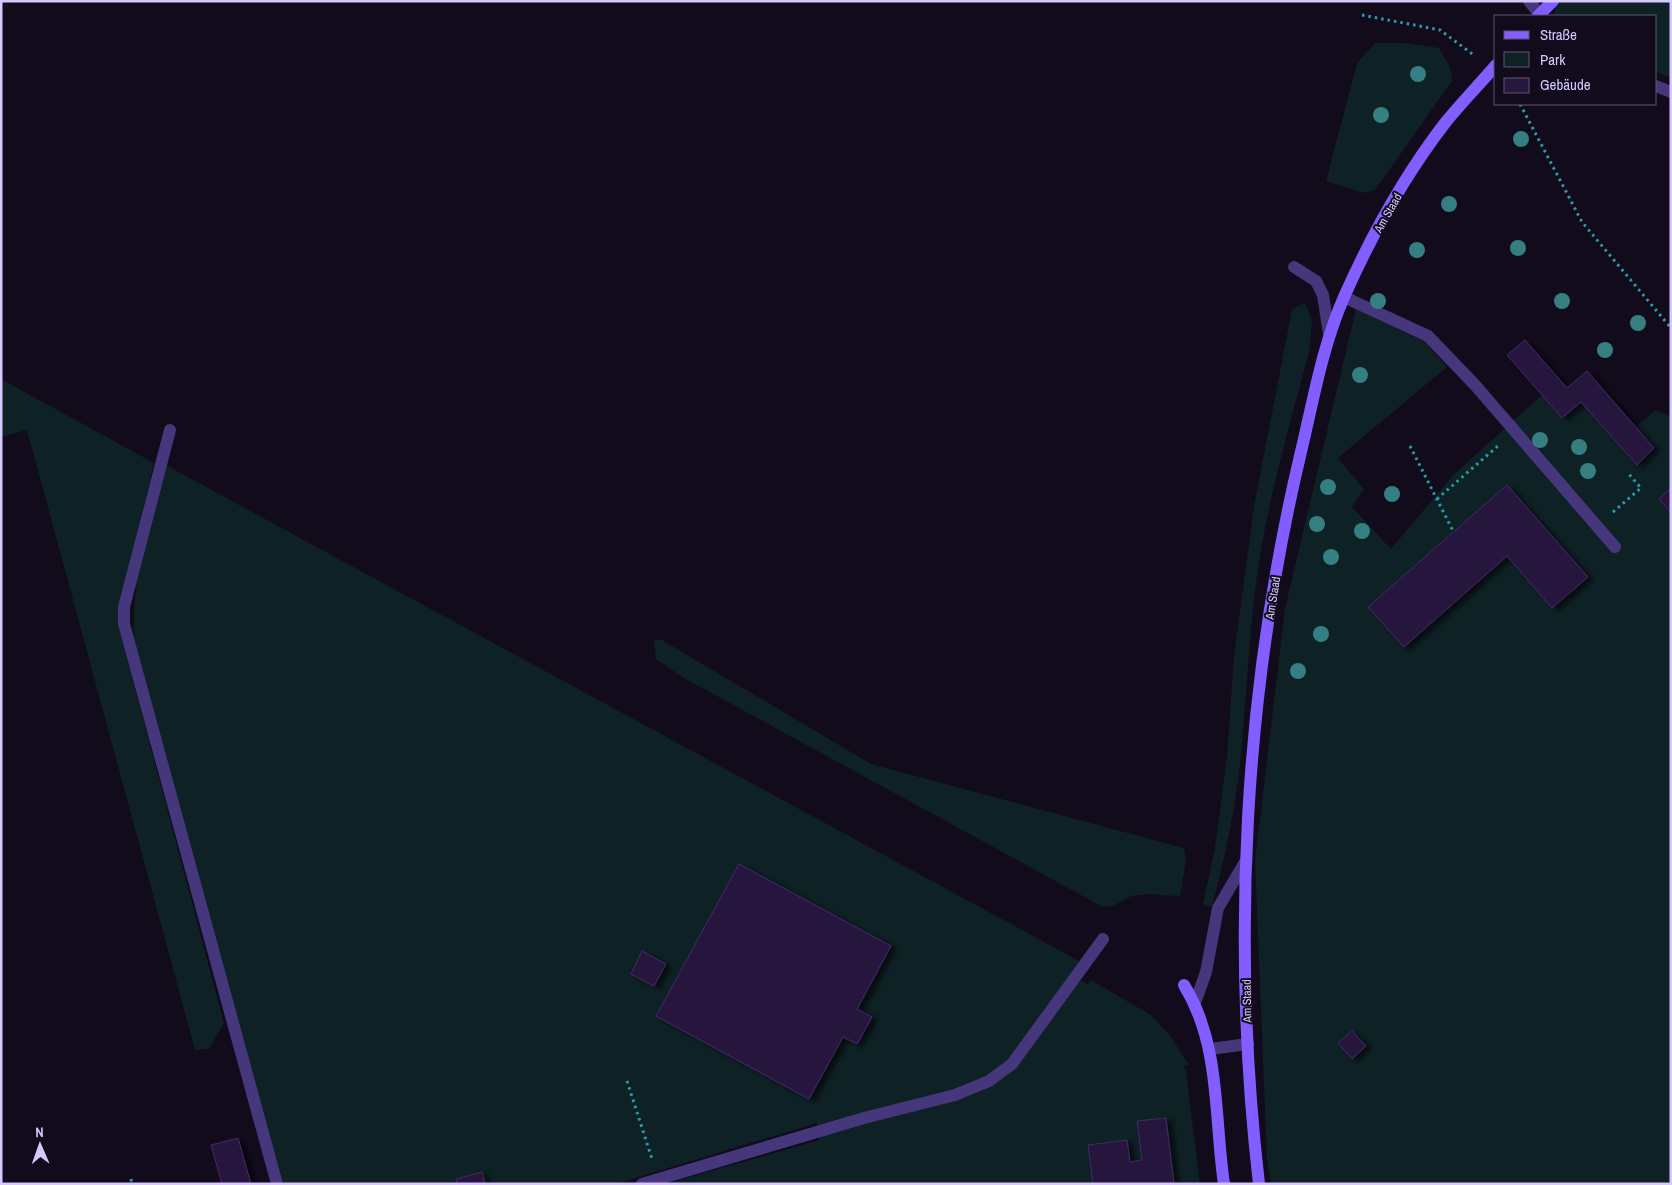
<svg xmlns="http://www.w3.org/2000/svg" width="1672" height="1185" font-family="'Archivo Narrow',sans-serif">
<style>
.green{fill:#0e2125}
.building{fill:#26173c;stroke:#432969;filter:url(#shadow)}
.lines{fill:none;stroke-linecap:round;stroke-linejoin:round}
.path{stroke:#2c9aac;stroke-width:3;stroke-dasharray:2.5 4;stroke-linecap:butt}
.lane{stroke:#46367b;stroke-width:12}
.secondary{stroke:#825dff;stroke-width:12}
.tree{fill:#357f83}
.labels{text-anchor:middle;stroke-width:4;stroke-linejoin:round;paint-order:stroke}
.street-label{font-size:12px;fill:#d8c6ff;stroke:#110b1c}
</style>
<defs>
<filter id="shadow"><feDropShadow dx="5.5" dy="3" stdDeviation="2.5" flood-color="#0009"/></filter>
</defs>
<rect width="100%" height="100%" fill="#110b1c"/>
<g class="green">
<path d="M1556,1H1671V78L1656,72V16H1554Z"/>
<path d="M1375,43H1407L1439,48L1450,67L1452,81L1375,190L1363,193L1326,181L1357,63Z"/>
<path d="M1305,303L1312,320L1310,348C1291,421 1269,494 1258,569C1249,631 1247,692 1241,754C1236,806 1225,857 1212,907L1203,904L1215,847L1227,757L1234,656L1254,506L1292,309Z"/>
<path d="M1356,309L1425,342L1447,367L1338,458L1364,489L1352,507L1391,549L1453,475L1542,395L1562,418L1581,402L1637,465L1654,448L1635,427L1656,410L1671,417V1184H1271L1267,1160L1255,861L1285,608Z"/>
<path d="M1,379L154,463L119,609L118,624L224,1023L209,1049L195,1050L27,430L1,437Z"/>
<path d="M164,464L1079,961L1070,974L1087,984L1091,980L1151,1015L1169,1034L1189,1065L1184,1066L1186,1071L1200,1184H666L819,1140L817,1123L616,1184H283L134,642C131,583 148,522 164,464Z"/>
<path d="M654,640H662L871,764L1184,848L1186,861L1180,896C1164,896 1149,892 1132,896C1120,900 1120,906 1103,907L682,677L656,659Z"/>
</g>
<g class="building">
<path d="M1525,340L1567,388L1587,371L1654,448L1637,465L1581,402L1562,418L1507,355Z"/>
<path d="M1507,485L1588,577L1552,608L1507,556L1404,647L1368,607Z"/>
<path d="M1671,488V513L1659,499Z"/>
<path d="M739,864L891,946L857,1009L872,1017L857,1044L843,1037L809,1099L656,1016Z"/>
<path d="M642,951L666,964L654,986L631,974Z"/>
<path d="M1352,1031L1366,1046L1352,1059L1338,1043Z"/>
<path d="M1166,1118L1174,1184H1093L1088,1145L1127,1140L1130,1162L1142,1160L1137,1121Z"/>
<path d="M238,1138L251,1184H222L211,1145Z"/>
<path d="M482,1172L485,1184H457L456,1179Z"/>
</g>
<g class="lines">
<g class="path">
<path d="M1362,15L1440,30L1475,56"/>
<path d="M1520,104L1582,222L1671,328"/>
<path d="M1410,446L1453,531"/>
<path d="M1437,499L1499,445"/>
<path d="M1613,512L1641,488L1627,472"/>
<path d="M627,1081L652,1159"/>
<path d="M131,1179L132,1184"/>
</g>
<g class="lane">
<path d="M1529,1L1541,16"/>
<path d="M1656,86L1671,92"/>
<path d="M1294,267L1316,281L1323,295L1329,334"/>
<path d="M1344,297L1428,336L1475,385L1615,547"/>
<path d="M170,430L124,607V624L277,1184"/>
<path d="M1195,1003L1206,972L1218,908L1245,862"/>
<path d="M1210,1049L1248,1044"/>
<path d="M642,1184L864,1118L955,1095L989,1081L1012,1064L1103,939"/>
</g>
<g class="secondary">
<path d="M1538,16L1553,1"/>
<path d="M1184,985C1221,1045 1214,1117 1224,1184"/>
<path d="M1259,1184C1231,942 1244,693 1300,456C1313,402 1322,347 1344,297C1371,236 1405,175 1445,123C1461,103 1479,85 1496,65"/>
</g>
</g>
<g class="tree">
<circle cx="1418" cy="74" r="8"/>
<circle cx="1381" cy="115" r="8"/>
<circle cx="1521" cy="139" r="8"/>
<circle cx="1449" cy="204" r="8"/>
<circle cx="1518" cy="248" r="8"/>
<circle cx="1417" cy="250" r="8"/>
<circle cx="1378" cy="301" r="8"/>
<circle cx="1562" cy="301" r="8"/>
<circle cx="1638" cy="323" r="8"/>
<circle cx="1605" cy="350" r="8"/>
<circle cx="1360" cy="375" r="8"/>
<circle cx="1540" cy="440" r="8"/>
<circle cx="1579" cy="447" r="8"/>
<circle cx="1588" cy="471" r="8"/>
<circle cx="1328" cy="487" r="8"/>
<circle cx="1392" cy="494" r="8"/>
<circle cx="1317" cy="524" r="8"/>
<circle cx="1362" cy="531" r="8"/>
<circle cx="1331" cy="557" r="8"/>
<circle cx="1321" cy="634" r="8"/>
<circle cx="1298" cy="671" r="8"/>
</g>
<g class="labels">
<g class="street-label">
<text transform="translate(1388 213) rotate(-60)" y="4">Am Staad</text>
<text transform="translate(1273 598) rotate(-81)" y="4">Am Staad</text>
<text transform="translate(1247 1001) rotate(-91)" y="4">Am Staad</text>
</g>
</g>
<rect width="1672" height="1185" fill="none" stroke="#d8c6ff" stroke-width="5"/>
<rect x="1494" y="15" width="162" height="90" fill="#110b1c" stroke="#615677"/>
<rect x="1504" y="31" width="25" height="8" fill="#825dff" stroke="#615677"/>
<text x="1540" y="40" font-size="15" fill="#d8c6ff">Straße</text>
<rect x="1504" y="52" width="25" height="15" fill="#0e2125" stroke="#615677"/>
<text x="1540" y="65" font-size="15" fill="#d8c6ff">Park</text>
<rect x="1504" y="78" width="25" height="15" fill="#26173c" stroke="#615677"/>
<text x="1540" y="90" font-size="15" fill="#d8c6ff">Gebäude</text>
<g transform="translate(40 1145) rotate(358)" stroke="#110b1c" stroke-width="4" paint-order="stroke">
<path d="M0-4L9 19L0 12L-9 19Z" fill="#d8c6ff"/>
<text y="-8" font-size="14" font-weight="bold" text-anchor="middle" fill="#d8c6ff">N</text>
</g>
</svg>
